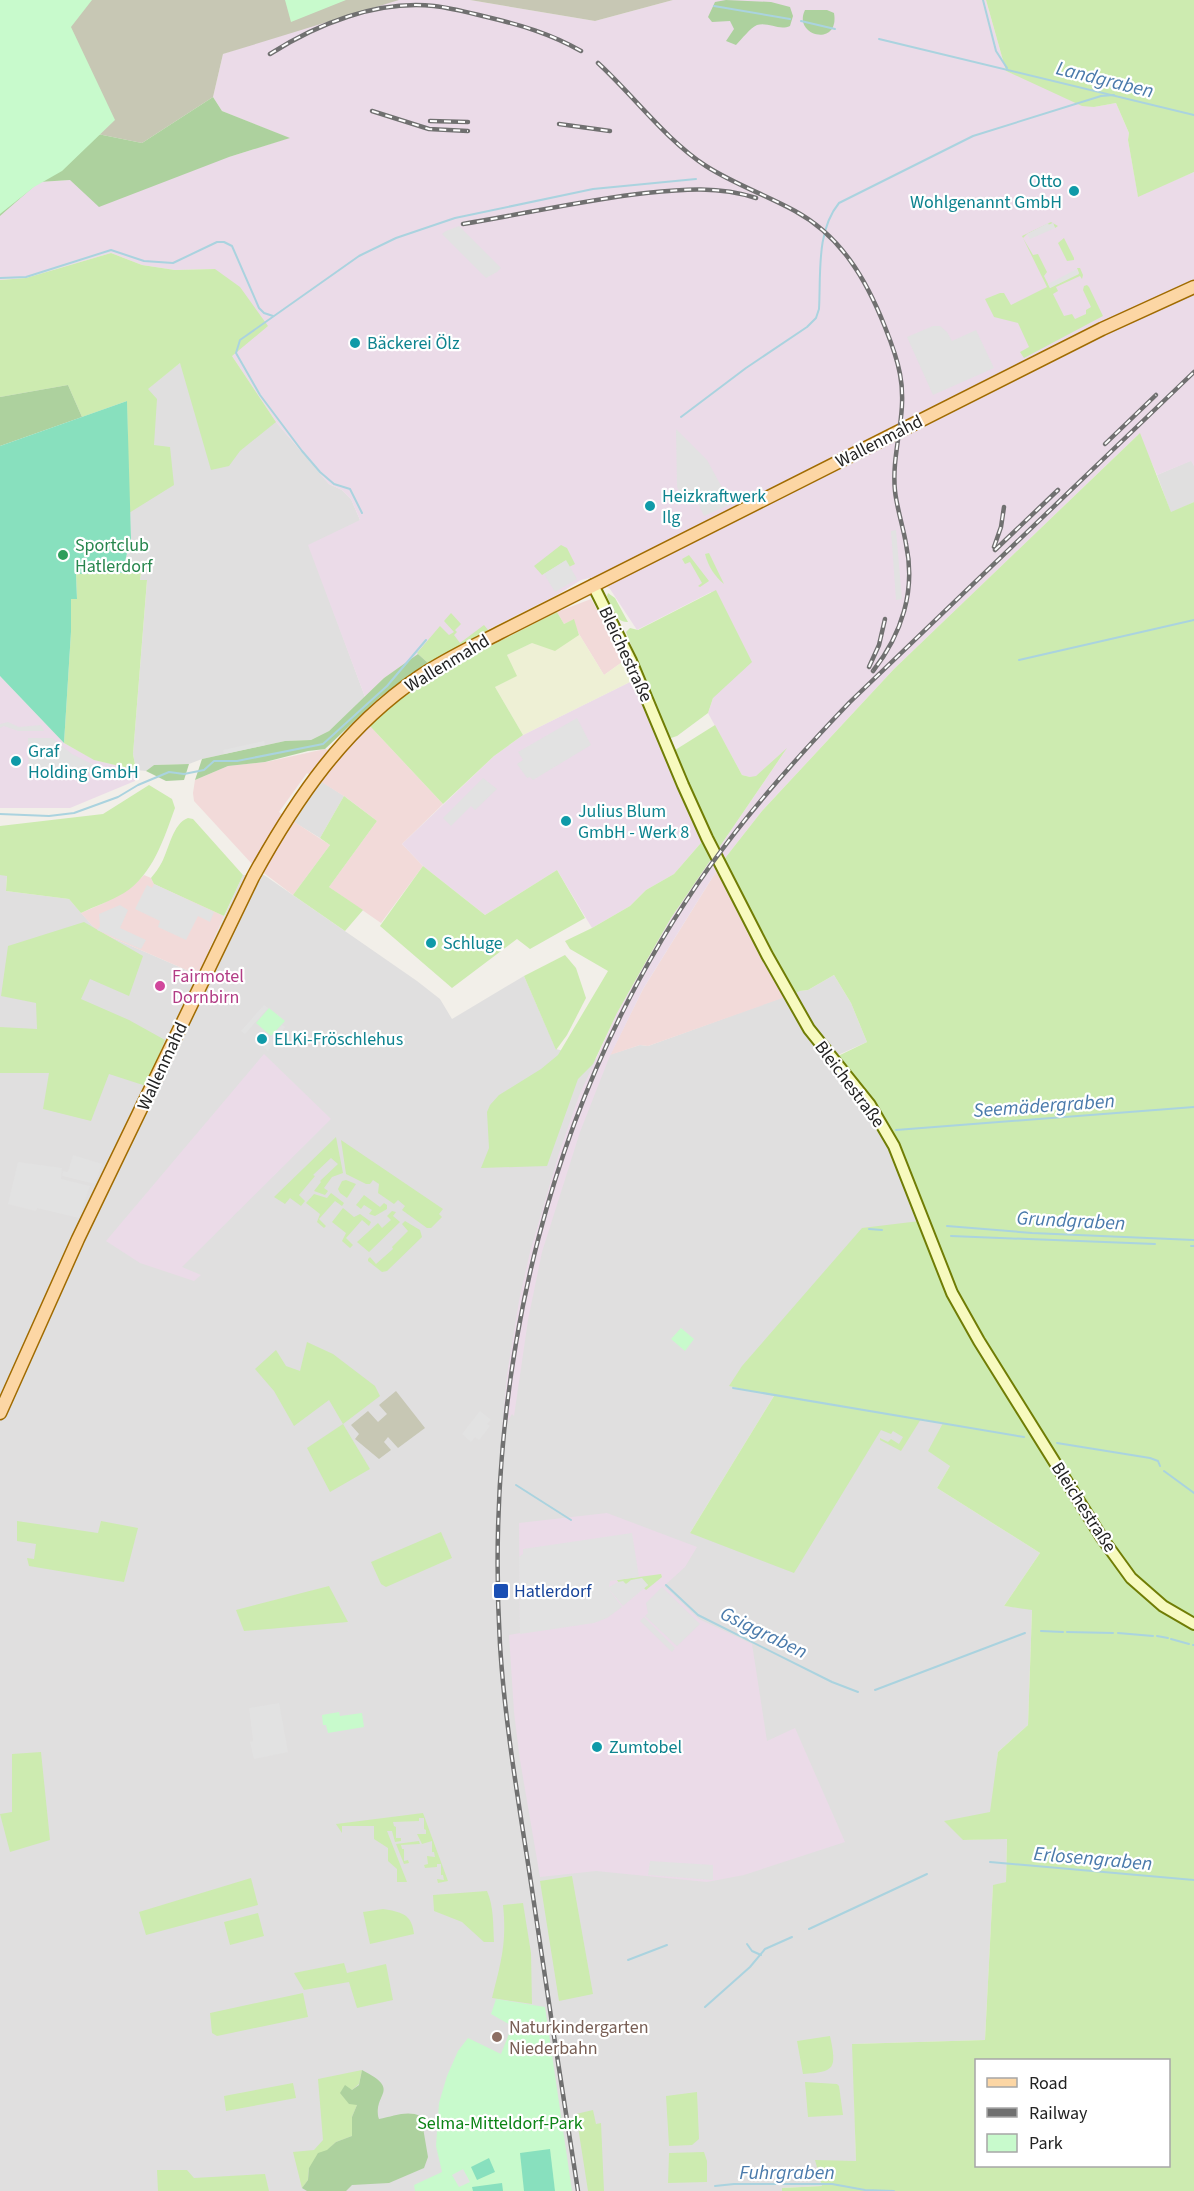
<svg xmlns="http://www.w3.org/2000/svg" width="1194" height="2191" font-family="'Source Sans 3',sans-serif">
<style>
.residential{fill:#e0dfdf}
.commercial{fill:#f2dad9}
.industrial{fill:#ebdbe8}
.construction{fill:#c7c7b4}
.farmland{fill:#eef0d5}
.grass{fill:#cdebb0;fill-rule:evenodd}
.forest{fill:#add19e}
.park{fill:#c8facc}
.pitch{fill:#88e0be}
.parking{fill:#e2e2e2}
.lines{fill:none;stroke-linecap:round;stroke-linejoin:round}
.stream{stroke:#aad3df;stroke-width:2}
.secondary-casing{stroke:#707d05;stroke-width:14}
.primary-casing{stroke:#a06b00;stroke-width:15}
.secondary{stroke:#f7fabf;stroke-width:10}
.primary{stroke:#fcd6a4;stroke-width:12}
.rail-casing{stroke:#707070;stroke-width:4.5}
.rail{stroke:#fff;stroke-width:2;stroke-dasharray:7;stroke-linecap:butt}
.culture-dot{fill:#0f9aa8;stroke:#fff;stroke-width:2}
.leisure-dot{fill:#2e9e5b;stroke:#fff;stroke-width:2}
.hotel-dot{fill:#d1479c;stroke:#fff;stroke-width:2}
.transit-dot{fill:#1a4fb4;stroke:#fff;stroke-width:2}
.education-dot{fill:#8d6e63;stroke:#fff;stroke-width:2}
.labels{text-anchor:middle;stroke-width:4.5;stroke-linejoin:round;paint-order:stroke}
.culture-label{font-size:18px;fill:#0d838f;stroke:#fff;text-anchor:start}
.street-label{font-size:18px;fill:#222;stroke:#fff}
.leisure-label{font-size:18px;fill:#27864d;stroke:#fff;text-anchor:start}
.hotel-label{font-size:18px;fill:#b23c85;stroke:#fff;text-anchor:start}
.transit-label{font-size:18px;fill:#164399;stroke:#fff;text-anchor:start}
.education-label{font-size:18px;fill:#785e54;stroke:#fff;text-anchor:start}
.park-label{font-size:18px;fill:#0c8416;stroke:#fff}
.water-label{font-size:20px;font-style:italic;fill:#4a7aab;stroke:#fff}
</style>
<rect width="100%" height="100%" fill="#f2efe9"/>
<g class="residential">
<path d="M181,362L276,422L329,484L342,490L351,499L360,520L319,572L365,697L329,731L311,740L285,741L202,759L189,764L154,765L146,771L136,770L133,754L147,581L140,580L141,573H122L131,538L129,484L147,389Z"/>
<path d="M1192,460L1194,466V502L1171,513L1157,475Z"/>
<path d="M321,781L344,796L320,838L294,822Z"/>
<path d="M0,875H7L6,891L69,899L97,931L198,975L243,875H264L417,981L440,999L452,1019L524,976L556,1049L596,1059L640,1045L648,1046L800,991L808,990L834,975L851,1003L867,1042L838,1055L891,1131L905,1159L928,1220L774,1396L690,1533L890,1414L943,1423L950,1466L937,1488L1040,1553L1004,1606L1032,1609L1028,1725L998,1752L992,1813L963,1840L1007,1838L1006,1882L993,1886L985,2040L853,2044L856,2161L822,2186L782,2188V2191H0Z"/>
</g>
<g class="commercial">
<path d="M591,599L625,660L604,675L579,634L573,620L564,624L557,612Z"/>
<path d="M369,725L443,804L402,844L423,866L381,923L329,887L377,821L347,798L307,773L279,812L330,845L293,895L252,864L194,801L193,793L195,780L228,766L266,762L325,749L342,754Z"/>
<path d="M722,862L791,995L648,1046L640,1045L610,1055L643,989Z"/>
<path d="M144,875L151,878L154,884L224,916L198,975L97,931L81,913L104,903L133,886Z"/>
</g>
<g class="industrial">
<path d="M396,0H470L595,21L673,0H986L1006,71L1094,107L1116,103L1129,133L1128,140L1138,196L1194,172V466L1191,461L1157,475L1139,434L894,669L762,811L722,862L643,989L609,1058L580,1132L542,1252L528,1320L514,1416L512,1414L502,1430L507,1375L519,1301L530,1252L560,1150L579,1096L617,1013L671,918L785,751L756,777H750L742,775L708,713L713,698L711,592L637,630L610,589L594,577L581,580L557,595L455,646L428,663L419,654L384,678L365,697L308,545L360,520L351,499L342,490L329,484L276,422L232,356L215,269L175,270L142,265L111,253L26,278L0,280V216L39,182L70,180L229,157L289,138L222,111L213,97L223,54L309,25Z"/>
<path d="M0,676L64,743L95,760L136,770L135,781L70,808H0Z"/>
<path d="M634,680L707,836L674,874L646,890L630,906L592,928L557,870L485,915L423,866L402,844L494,756L523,735Z"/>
<path d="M264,1054L331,1119L182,1267L201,1275L194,1281L140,1263L106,1241Z"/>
<path d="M607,1513L697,1547L685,1567L664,1586L699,1619L752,1644L767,1741L795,1728L845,1842L744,1875L707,1882L596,1871L540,1877L520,1760L514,1712L509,1635L520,1633L519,1523Z"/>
</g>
<g class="construction">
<path d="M24,0H399L223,54L213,97L142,143L19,118L0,9Z"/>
<path d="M470,0H673L595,21Z"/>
<path d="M396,1391L425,1428L398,1448L388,1437L384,1442L391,1450L379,1459L355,1439L359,1434L351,1425L368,1411L378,1422L387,1414L379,1405Z"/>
</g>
<path class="farmland" d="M579,634L604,675L625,660L634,680L523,735L495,687L516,676L507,655L532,643Z"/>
<g class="grass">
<path d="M986,0H1194V172L1138,197L1128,140L1129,133L1116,103L1094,107L1082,106L1006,71Z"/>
<path d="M1051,222L1058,226L1055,228L1053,223L1027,234L1023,238L1033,255L1038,254L1047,272L1044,276L1050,288L1079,273L1077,268H1080L1083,275L1082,279L1080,276L1056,287L1058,291L1053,294L1064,316L1072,314L1075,319L1086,314V310L1091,307L1083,290L1084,286L1087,285L1089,287L1103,316L1024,358L1020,352L1029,347L1018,323L994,317L985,299L1000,293H1004L1011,305L1047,287L1022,236Z"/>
<path d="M1064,238L1074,258V260L1067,261L1058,243Z"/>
<path d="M111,253L142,265L175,270L215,269L240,287L268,326L232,356L276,422L240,451L229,466L211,470L180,363L148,389L157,399L154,445L170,447L174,485L129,513L127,401L82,417L68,385L0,397V280L26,278Z"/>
<path d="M1140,433L1171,512L1194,502V2191H782V2188L822,2186L815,2160L856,2161L852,2044L985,2040L993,1885L1006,1882L1007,1839L963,1840L944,1821L990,1812L998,1752L1028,1725L1032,1610L1004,1606L1040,1553L937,1488L950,1466L928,1451L943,1423L921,1419L901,1451L880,1440V1438L888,1442L891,1439L899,1444L903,1437L893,1431L891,1434L881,1430L794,1573L690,1533L774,1396L729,1386L742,1366L862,1228L928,1220L905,1159L891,1131L838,1056L867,1042L851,1003L834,975L808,990L800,991L791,995L722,862L762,811L894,669ZM976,2060H1168V2166H976Z"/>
<path d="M561,545L567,548L575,564L569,567L565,561L542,575L534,566Z"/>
<path d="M709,553L724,584C715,577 708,566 705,554Z"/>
<path d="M689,555L709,581L700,587L698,586L702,583L690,562L685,564L682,559Z"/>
<path d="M141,572L140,580H147L133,754L136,770L94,760L64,743L71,632V599L77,598L76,574Z"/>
<path d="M716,590L752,662L713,698L708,713L677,736L671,738L667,735L626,632L630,628L638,630Z"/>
<path d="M608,593L615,598L628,622C615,623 612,606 607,596Z"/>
<path d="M557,612L564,624L574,619L579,635L555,651L532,643L507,655L517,676L495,687L523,735L494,756L443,804L369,725L415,688L451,666Z"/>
<path d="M451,613L461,624L455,630L457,632L454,635L460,643L484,625L488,630L428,663L417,653L440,626L449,635L454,632L444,621Z"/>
<path d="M715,725L742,775L750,777L756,776L787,748L671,918L648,958L617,1013L593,1064L578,1079L547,1166L481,1168L489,1148L487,1112L490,1105L499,1095L541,1069L558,1055L608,971L570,949L565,941L592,928L630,906L646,890L674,874L707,836L672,752Z"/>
<path d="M149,785L172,799L175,808C164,838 153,875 124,893C111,901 95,906 81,913L69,899L6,891L7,876L0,875V826L103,814Z"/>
<path d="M344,796L377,821L329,887L363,910L345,931L293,895L330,845L320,838Z"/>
<path d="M188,818L193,819L243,875L224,916L154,884L151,878C155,873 159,868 162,862C169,849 173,823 188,818Z"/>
<path d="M423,866L485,915L557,870L585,918L530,949L517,939L452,988L380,926Z"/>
<path d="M84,922L143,956L129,996L90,979L81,999L129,1020L165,1040L146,1086L109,1074L91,1121L43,1109L49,1073H0V1027L37,1029L36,1003L1,996L8,946Z"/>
<path d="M565,955L576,968L586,998L567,1035L556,1050L524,976Z"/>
<path d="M336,1137L343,1173L332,1177L324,1188L328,1191L325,1195L314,1191L321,1182L320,1181L338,1164L331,1158L313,1175L315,1176L299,1195L305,1201L301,1206L290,1198L285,1204L274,1197Z"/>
<path d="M341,1140L443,1209L439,1214L442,1217L431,1228H427L402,1210L405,1206L398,1200L394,1204L378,1193L379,1184L373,1180L370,1184H366L346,1174Z"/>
<path d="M346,1180L356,1184L347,1198L340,1193L338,1189L342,1181Z"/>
<path d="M331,1193L344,1203L342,1206L335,1201L319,1219L326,1226L324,1228L317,1222L320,1214L306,1203L314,1194L327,1198Z"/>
<path d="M364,1195L380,1207L384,1203L387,1205V1209L375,1216L369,1214L372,1210L364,1205L361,1209L356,1205Z"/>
<path d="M343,1208L354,1217L360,1214L371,1222L369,1226L362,1220L346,1238L353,1245L350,1248L342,1241L346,1233L332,1222Z"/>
<path d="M392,1211L396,1212L393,1216L400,1222L369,1252L357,1242L378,1223L382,1228L391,1220L387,1216Z"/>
<path d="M405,1221L420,1230L422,1237L387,1271L382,1272L368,1261V1259L370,1257L376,1264L393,1249L392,1247L408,1231L402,1224Z"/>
<path d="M307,1342L333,1354L375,1386L380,1396L343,1424L370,1469L330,1492L307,1448L343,1424L329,1400L294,1426L274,1391L255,1369L276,1350L286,1366L300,1371Z"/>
<path d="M17,1521L98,1533L101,1521L138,1528L124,1582L29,1566L27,1558L34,1559L36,1544L17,1541Z"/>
<path d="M441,1532L452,1558L386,1587L381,1584L371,1562Z"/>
<path d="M661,1574L662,1577L646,1590L644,1588L648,1585L638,1580L626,1584L619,1583L617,1580Z"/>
<path d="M329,1586L348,1622L244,1631L236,1610Z"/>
<path d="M41,1752L50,1840L10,1852L0,1814L12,1812V1754Z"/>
<path d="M423,1813L448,1881L438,1883L437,1879L444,1880L443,1875H441V1864H437V1867L425,1868L424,1865L428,1864L427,1856L435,1857L434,1852H432V1841L422,1844L417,1834H426V1830L424,1829V1818H419V1821L393,1822L394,1826L396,1827V1838H401V1841L395,1842L392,1831H387L407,1882H397V1869L388,1861V1848L374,1839V1826H342V1833L336,1824Z"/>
<path d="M419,1841L420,1844L401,1845L402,1849H404V1861L408,1860L409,1863L404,1864L396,1844Z"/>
<path d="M572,1876L593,1994L559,2001L540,1881Z"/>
<path d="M251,1878L258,1905L146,1935L139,1912Z"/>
<path d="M487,1891C494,1907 493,1925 494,1942H484L462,1922L434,1911L433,1895Z"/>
<path d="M523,1903L531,1953L532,2004L492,1998C501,1962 507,1943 503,1905Z"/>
<path d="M383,1909C400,1912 412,1913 414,1934L370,1944L363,1912Z"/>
<path d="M258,1913L264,1936L230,1945L224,1922Z"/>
<path d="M344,1963L347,1973L386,1964L393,2000L357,2008L349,1982L304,1990L294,1973Z"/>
<path d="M303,1993L308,2017L217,2036L212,2033L210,2013Z"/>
<path d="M830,2036C837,2069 835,2072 803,2074L797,2041Z"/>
<path d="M362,2070L359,2084L352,2090L357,2105L352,2117V2136L336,2142L309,2168L308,2180L302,2188L293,2152L314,2150L323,2140L318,2079Z"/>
<path d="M805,2082L837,2084L839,2086L843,2115L808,2117Z"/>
<path d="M293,2083L296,2098L226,2111L224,2096Z"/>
<path d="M697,2092L699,2139L692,2145L669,2146L666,2096Z"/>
<path d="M593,2110L596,2124L601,2123L604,2191H588L576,2114Z"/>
<path d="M704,2152L707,2161V2182L668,2183L669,2153Z"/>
<path d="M157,2170H187L194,2178L265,2174L269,2191H158Z"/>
</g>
<g class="forest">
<path d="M726,0L771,2L790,7L793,16L790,26C779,31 769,22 757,25C750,28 742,39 736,45L726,41L734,29L730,21L712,22L708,17L715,2Z"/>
<path d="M805,10H827L834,13C840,48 792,36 805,10Z"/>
<path d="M213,97L222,111L290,138L229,157L99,207L70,180L39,182L0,216V126L19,118L142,143Z"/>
<path d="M68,385L82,417L0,446V397Z"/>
<path d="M418,654L428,663L380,697L325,749L308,751L265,762L228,766L195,780L202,759L285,741L311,740L329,731L384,678Z"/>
<path d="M189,764L184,780L166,781L146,771L154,765Z"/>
<path d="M362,2070C403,2091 372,2093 379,2119C394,2116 407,2110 421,2116L428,2157L424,2168L389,2183L352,2185L346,2191H307L302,2188L308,2180L309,2168L318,2153L327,2150L336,2142L352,2136V2117L357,2105L349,2104L340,2093L345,2085L352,2090L359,2085Z"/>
</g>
<g class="park">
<path d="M0,0H92L71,27L115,120L62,171L34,187L0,214Z"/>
<path d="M285,0H346L291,22Z"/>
<path d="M269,1008L285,1021L271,1036L256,1023Z"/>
<path d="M681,1328L694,1339L685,1351L671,1339Z"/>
<path d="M339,1712L340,1716L362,1713L364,1727L328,1733L326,1725H323L322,1715Z"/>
<path d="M496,1999L545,2007L572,2191H415L414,2185L442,2172L436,2146L439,2103L447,2076L458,2051L468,2038L501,2054L512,2026L491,2014Z"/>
</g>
<g class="pitch">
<path d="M127,401L131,538L122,573L76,574L77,599H71V632L64,743L0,676V446Z"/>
<path d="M550,2149L555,2191H524L520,2153Z"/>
<path d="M489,2158L495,2172L477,2180L471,2167Z"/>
<path d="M502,2183L503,2191H473L472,2187Z"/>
</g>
<g class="parking">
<path d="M1048,223L1049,225L1053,223L1055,228L1030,239L1027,234Z"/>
<path d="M459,226L501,268L497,272L486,278L442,234L446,231Z"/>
<path d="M1077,269L1079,274L1050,288L1048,284Z"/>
<path d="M933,326H940L947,332L952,341L976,330L994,368L933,395L907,337Z"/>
<path d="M676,429L707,460L731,504L704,516L692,491L681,495L677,487Z"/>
<path d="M896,530L902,599L896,600L891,531Z"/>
<path d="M566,560L577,579L555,592L544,574Z"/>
<path d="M577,718L591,745L533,780L530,777L527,778L517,764L523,760L518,752Z"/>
<path d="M8,722L19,727L41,725L44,731H18L4,726L0,728V724Z"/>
<path d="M28,738H52L72,754L100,768V772L29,774Z"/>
<path d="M264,741L265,745L224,754L223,750Z"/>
<path d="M483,778L497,789L475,810L471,806L451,826L443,818Z"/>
<path d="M154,884L214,912L210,922L198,916L186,940L158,927L160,921L135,909L147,885L152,888Z"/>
<path d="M120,905L128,910L120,928L146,940L141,949L97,930L100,926L99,914Z"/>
<path d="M264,1005L268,1008L245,1034L241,1031Z"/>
<path d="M282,1025L285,1027L268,1051L262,1046Z"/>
<path d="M73,1155L102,1164L95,1184L62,1176L63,1171L68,1172Z"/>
<path d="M18,1162L62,1168L61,1179L90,1186L79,1218L37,1208L36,1211L8,1204Z"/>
<path d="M480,1411L491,1420L487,1424L490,1426L479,1440L475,1437L471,1442L462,1434Z"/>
<path d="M632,1533L639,1577L610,1581L609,1587L618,1582L623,1581L626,1584L631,1580L642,1578L648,1585L623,1606L608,1588L622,1607L607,1618L594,1623L520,1634L519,1557L523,1554V1549Z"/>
<path d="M662,1587L700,1624L677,1646L645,1616L648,1613L646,1603Z"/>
<path d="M644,1617L675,1648L672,1652L640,1621Z"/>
<path d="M279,1703L288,1752L254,1759L250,1742L253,1741L249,1708Z"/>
<path d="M650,1861L713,1865V1880L648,1875Z"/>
<path d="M463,2169L470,2182L459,2187L452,2175Z"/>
</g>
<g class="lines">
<g class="stream">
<path d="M983,0L996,51L1007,68"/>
<path d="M714,6L790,19"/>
<path d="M801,21L835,29"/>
<path d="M879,39L1194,115"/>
<path d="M0,278L26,277L111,250L144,261L173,263L217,242H224L232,246L259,308L264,313L273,316"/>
<path d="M681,417L746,368L807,327L816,318L819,309C821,274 816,231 839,203L973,136L1101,96L1114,95"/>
<path d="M362,513L350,489L334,484L320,472L302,451L260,395L236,353L240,340L359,256L396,238L455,218L593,189L696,179"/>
<path d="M1019,660L1194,620"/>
<path d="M0,814L49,816L74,813L118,797L138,785L169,772L184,774L204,770L214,761H237L323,744L387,686L426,640"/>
<path d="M896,1130L1194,1107"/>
<path d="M947,1226L1032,1233L1194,1240"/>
<path d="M869,1229L882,1230"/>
<path d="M951,1236L1155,1244"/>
<path d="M1191,1246H1194"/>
<path d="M733,1388L1024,1437"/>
<path d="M1057,1443L1150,1458L1158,1461L1160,1466"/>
<path d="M1164,1471L1194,1493"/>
<path d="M516,1485L571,1520"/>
<path d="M666,1585L698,1615L832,1682L858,1692"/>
<path d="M1041,1631L1063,1632"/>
<path d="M1067,1632L1113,1633"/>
<path d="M1118,1633L1153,1636"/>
<path d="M1157,1636L1168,1638"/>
<path d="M1171,1639L1189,1644"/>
<path d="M1193,1645H1194"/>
<path d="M875,1690L1025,1633"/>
<path d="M990,1862L1194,1880"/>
<path d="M809,1929L927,1874"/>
<path d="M747,1944L752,1951L761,1955"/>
<path d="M628,1960L667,1945"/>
<path d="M705,2007L750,1967L765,1949L792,1937"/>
<path d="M715,2186L734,2184H832L865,2190L894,2191"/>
</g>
<g class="secondary-casing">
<path id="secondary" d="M593,585L631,661L683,785L707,838L767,955L809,1029L870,1105L894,1146L952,1293L979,1341L1102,1538L1131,1578L1163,1606L1194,1624"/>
</g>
<g class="primary-casing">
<path id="primary" d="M0,1413L78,1239L253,877C296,799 344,728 419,677C444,660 472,647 499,633L1102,329L1194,287"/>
</g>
<use href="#secondary" class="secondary"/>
<use href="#primary" class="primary"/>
<g class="rail-casing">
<g id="rail">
<path d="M270,54C317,24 377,0 434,6C452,8 470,13 487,17C521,25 551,34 581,51"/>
<path d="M598,63C634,96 665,139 706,166C734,184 766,195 795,211C841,236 866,279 885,327C891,342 897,358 900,374C908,415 891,451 895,491C897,509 903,526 906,544C916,590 902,634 873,671"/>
<path d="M372,111L429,129L468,131"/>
<path d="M430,121L468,122"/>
<path d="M559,124L610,131"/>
<path d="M463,224C524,214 584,200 646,193C683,189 719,186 756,198"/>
<path d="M1105,444L1156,395"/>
<path d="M994,547L1001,527L1004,507"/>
<path d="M995,550L1058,490"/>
<path d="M869,667L879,645L885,619"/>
<path d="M578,2191C562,2088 546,1986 531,1883C519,1804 505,1725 500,1645C484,1371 549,1092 710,866C752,807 800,754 850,702L1194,372"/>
</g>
</g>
<use href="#rail" class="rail"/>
</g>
<g class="culture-dot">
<circle cx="1074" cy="191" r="6"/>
<circle cx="355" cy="343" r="6"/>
<circle cx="650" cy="506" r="6"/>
<circle cx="16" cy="761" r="6"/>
<circle cx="566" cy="821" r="6"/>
<circle cx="431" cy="943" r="6"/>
<circle cx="262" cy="1039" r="6"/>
<circle cx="597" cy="1747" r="6"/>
</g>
<circle class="leisure-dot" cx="63" cy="555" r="6"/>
<circle class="hotel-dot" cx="160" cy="986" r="6"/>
<rect class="transit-dot" x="493" y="1583" width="16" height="16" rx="3"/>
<circle class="education-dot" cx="497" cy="2037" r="6"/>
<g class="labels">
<g class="culture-label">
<text x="1062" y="187" text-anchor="end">Otto<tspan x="1062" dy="21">Wohlgenannt GmbH</tspan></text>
<text x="367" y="349">Bäckerei Ölz</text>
<text x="662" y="502">Heizkraftwerk<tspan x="662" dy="21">Ilg</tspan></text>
<text x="28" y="757">Graf<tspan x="28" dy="21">Holding GmbH</tspan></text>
<text x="578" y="817">Julius Blum<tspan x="578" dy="21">GmbH - Werk 8</tspan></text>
<text x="443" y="949">Schluge</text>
<text x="274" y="1045">ELKi-Fröschlehus</text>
<text x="609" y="1753">Zumtobel</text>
</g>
<g class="street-label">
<text transform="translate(879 441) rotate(-27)" y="6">Wallenmahd</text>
<text transform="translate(626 654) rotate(65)" y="6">Bleichestraße</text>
<text transform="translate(447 663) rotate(-31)" y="6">Wallenmahd</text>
<text transform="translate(162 1066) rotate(-65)" y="6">Wallenmahd</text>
<text transform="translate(850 1084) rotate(53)" y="6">Bleichestraße</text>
<text transform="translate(1084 1507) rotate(57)" y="6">Bleichestraße</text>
</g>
<g class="leisure-label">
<text x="75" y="551">Sportclub<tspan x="75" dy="21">Hatlerdorf</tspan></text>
</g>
<g class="hotel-label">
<text x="172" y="982">Fairmotel<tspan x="172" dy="21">Dornbirn</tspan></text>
</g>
<g class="transit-label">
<text x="514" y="1597">Hatlerdorf</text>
</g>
<g class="education-label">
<text x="509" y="2033">Naturkindergarten<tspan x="509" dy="21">Niederbahn</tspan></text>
</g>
<g class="park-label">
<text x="500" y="2129">Selma-Mitteldorf-Park</text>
</g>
<g class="water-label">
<text transform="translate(1105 79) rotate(14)" y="7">Landgraben</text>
<text transform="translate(1044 1105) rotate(-4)" y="7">Seemädergraben</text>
<text transform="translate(1071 1220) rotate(3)" y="7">Grundgraben</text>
<text transform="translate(764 1632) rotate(26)" y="7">Gsiggraben</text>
<text transform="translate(1093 1858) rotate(5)" y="7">Erlosengraben</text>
<text x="787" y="2179">Fuhrgraben</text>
</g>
</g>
<rect x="975" y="2059" width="195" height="108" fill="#ffffff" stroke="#a7a7a7" stroke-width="1.5"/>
<rect x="987" y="2078" width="30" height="9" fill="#fcd6a4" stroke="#a7a7a7" stroke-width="1.5"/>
<text x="1029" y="2089" font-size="18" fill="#222222">Road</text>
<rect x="987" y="2108" width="30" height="9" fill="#707070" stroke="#a7a7a7" stroke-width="1.5"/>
<text x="1029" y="2119" font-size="18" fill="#222222">Railway</text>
<rect x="987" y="2134" width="30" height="18" fill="#c8facc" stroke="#a7a7a7" stroke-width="1.5"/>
<text x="1029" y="2149" font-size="18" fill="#222222">Park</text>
</svg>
